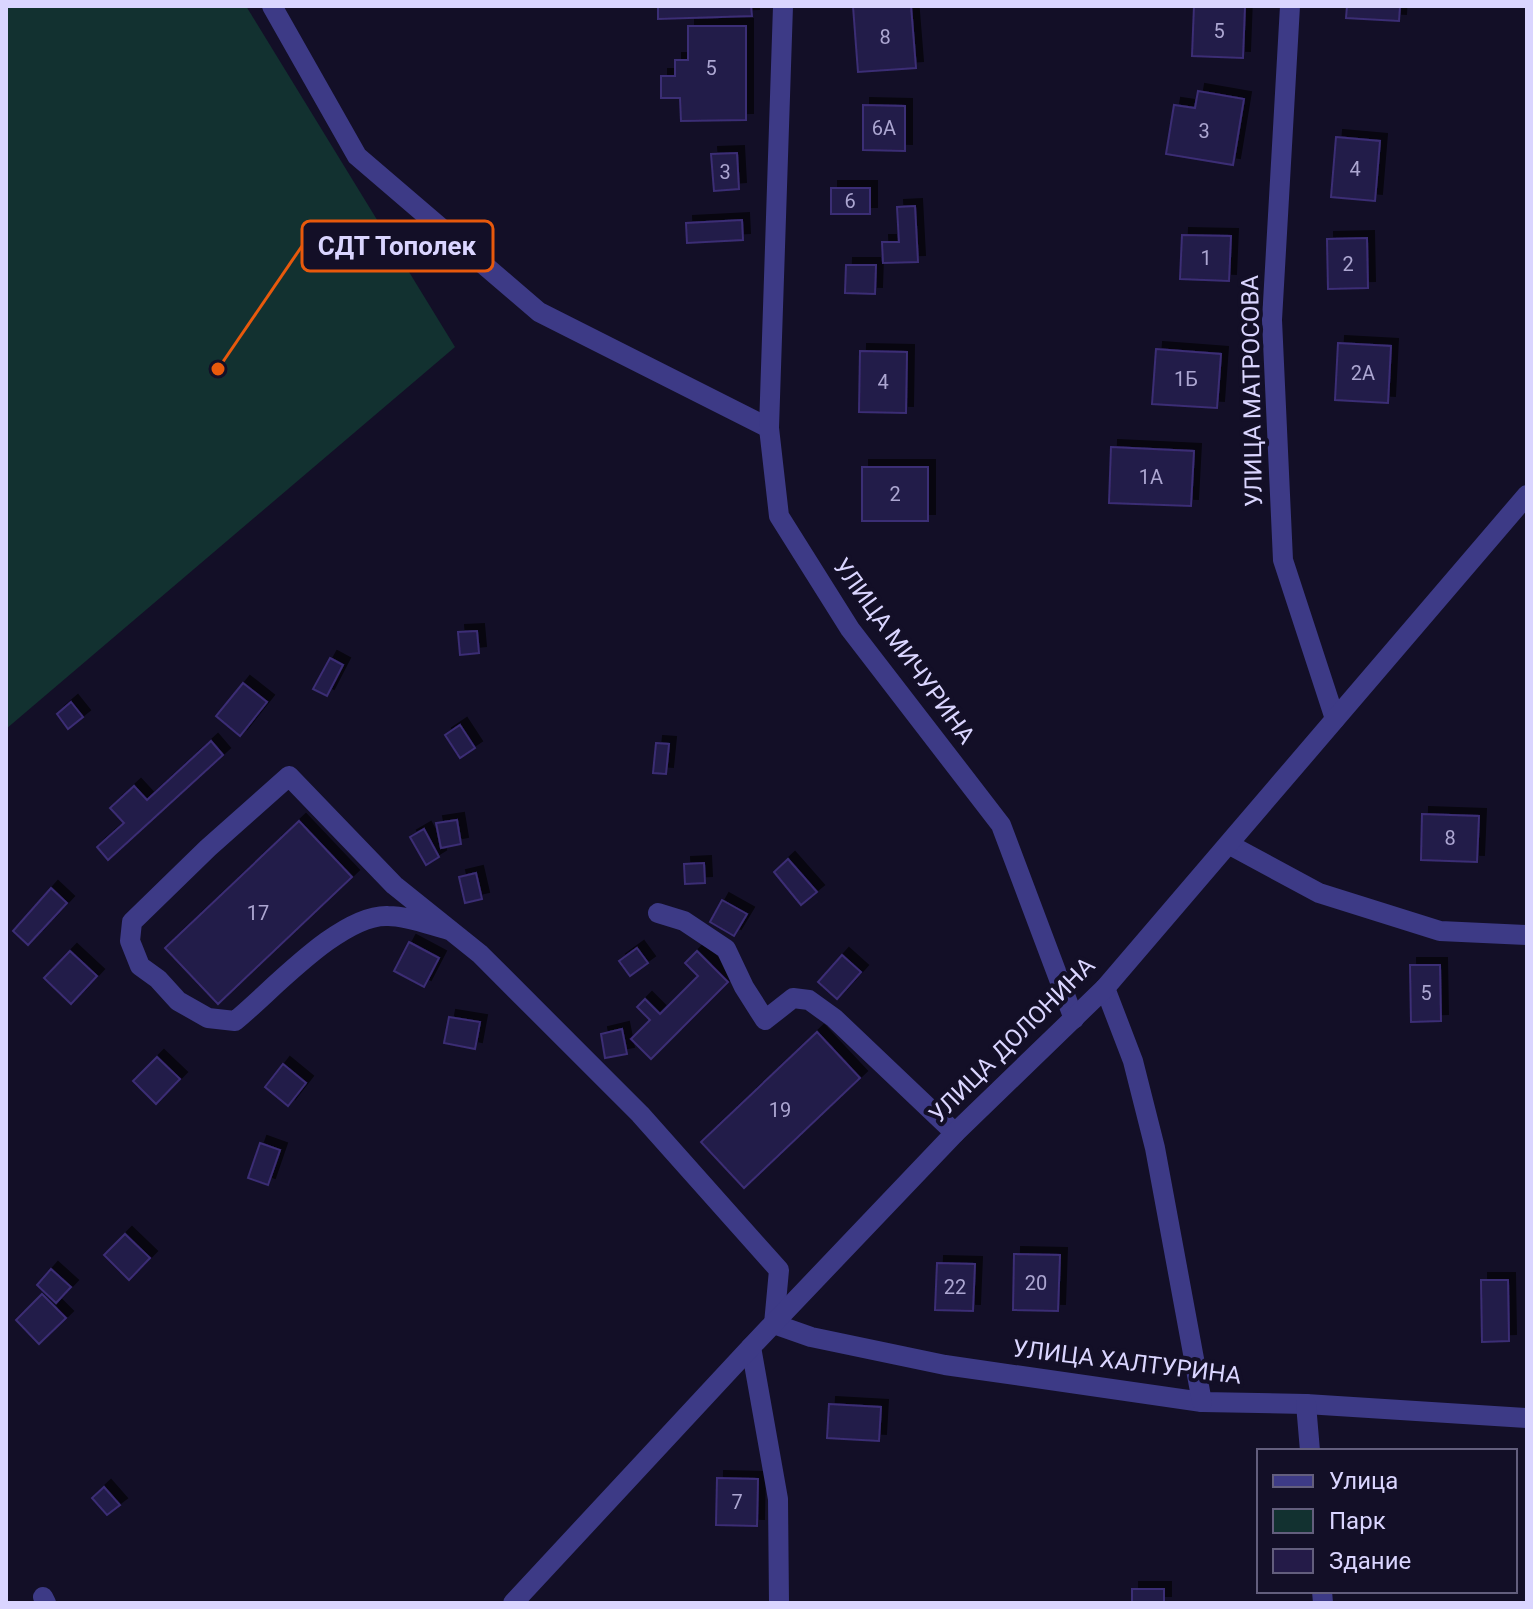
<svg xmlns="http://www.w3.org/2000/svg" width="1533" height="1609" font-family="Roboto,sans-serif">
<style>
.green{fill:#123130}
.building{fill:#241b48;stroke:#3b2d74;stroke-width:2;filter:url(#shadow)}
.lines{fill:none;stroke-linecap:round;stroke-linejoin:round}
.minor{stroke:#3d3a86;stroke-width:20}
.labels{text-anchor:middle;stroke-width:8;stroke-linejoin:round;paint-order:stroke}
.number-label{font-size:20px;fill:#aca6d1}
.street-label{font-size:24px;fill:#dad5ff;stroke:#130f27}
.leader{fill:none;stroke:#e8590c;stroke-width:3}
.callout-dot{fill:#e8590c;stroke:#130f27;stroke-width:3}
.callout{fill:#130f27;stroke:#e8590c;stroke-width:3}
.callout-label{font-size:26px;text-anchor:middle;font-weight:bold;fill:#dad5ff}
</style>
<defs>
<filter id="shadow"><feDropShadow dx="7" dy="-7" stdDeviation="0" flood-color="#0009"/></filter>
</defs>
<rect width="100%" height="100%" fill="#130f27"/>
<path class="green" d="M6,6H246L455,347L6,729Z"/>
<g class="building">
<path d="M658,6H751L752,16L658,19Z"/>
<path d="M853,6H911L916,68L858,72Z"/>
<path d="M1194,6H1245L1243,58L1192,56Z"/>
<path d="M1347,6H1400L1399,21L1346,18Z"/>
<path d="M688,26H746V120L681,121L680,98H661V76H675V60H688Z"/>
<path d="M1198,91L1244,99L1233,165L1166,154L1174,105L1195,108Z"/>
<path d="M863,105L905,106V151L863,150Z"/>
<path d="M1336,137L1380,141L1375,201L1331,197Z"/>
<path d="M737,153L739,189L714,191L711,154Z"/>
<rect x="831" y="188" width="39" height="26"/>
<path d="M915,206L918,262L883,263L882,242H899L897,207Z"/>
<path d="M742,220L743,240L687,243L686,223Z"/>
<path d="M1182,235L1231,236L1229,281L1180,279Z"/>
<path d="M1367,238L1368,288L1328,289L1327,239Z"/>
<path d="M846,265H876L875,294L845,293Z"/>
<path d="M1338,343L1391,346L1388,403L1335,400Z"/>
<path d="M1156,349L1221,354L1217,408L1152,404Z"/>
<path d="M860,351L907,352L906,413L859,412Z"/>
<path d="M1111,447L1194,451L1191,506L1109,503Z"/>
<rect x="862" y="467" width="66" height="54"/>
<path d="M477,631L479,653L460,655L458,632Z"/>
<path d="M330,658L343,665L327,696L313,689Z"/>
<path d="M243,683L267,702L240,736L216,716Z"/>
<path d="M71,702L83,717L68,729L57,714Z"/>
<path d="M460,725L475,748L460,758L445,735Z"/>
<path d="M211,741L223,755L108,860L97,847L124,823L110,808L134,786L147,800Z"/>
<path d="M656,743L669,744L666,774L653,773Z"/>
<path d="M1422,814L1479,816L1477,862L1421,860Z"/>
<path d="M457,820L461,844L441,848L436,823Z"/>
<path d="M299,821L352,877L218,1004L165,948Z"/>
<path d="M424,829L439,857L426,865L410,837Z"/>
<path d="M788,859L817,892L801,905L774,872Z"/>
<path d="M704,863L705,883L685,884L684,864Z"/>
<path d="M476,873L482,899L465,903L459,877Z"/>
<path d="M51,888L67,903L28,945L13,931Z"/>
<path d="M722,900L747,914L734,936L710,922Z"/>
<path d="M409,942L439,958L424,987L394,971Z"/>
<path d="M637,948L648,963L630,976L619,961Z"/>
<path d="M70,951L97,976L71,1004L44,978Z"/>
<path d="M697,951L728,982L651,1059L631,1039L650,1020L637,1007L645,999L660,1014L698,976L685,963Z"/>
<path d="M842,955L861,972L837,999L818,982Z"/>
<path d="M1410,965H1440L1441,1021L1411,1022Z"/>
<path d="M449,1017L480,1022L475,1049L444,1043Z"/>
<path d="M622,1029L627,1054L605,1058L601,1034Z"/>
<path d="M817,1032L860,1078L744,1188L701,1142Z"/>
<path d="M157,1057L180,1079L156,1104L133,1081Z"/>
<path d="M283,1064L306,1083L288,1106L265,1087Z"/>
<path d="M260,1143L280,1150L268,1185L248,1178Z"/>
<path d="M125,1234L150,1258L129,1280L104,1255Z"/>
<path d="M1014,1254L1060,1255L1058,1311L1013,1310Z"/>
<path d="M937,1263L975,1264L973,1311L935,1310Z"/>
<path d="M51,1269L71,1287L56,1303L37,1285Z"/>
<path d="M1481,1280H1508L1509,1341L1482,1342Z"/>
<path d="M42,1294L66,1318L39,1344L16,1320Z"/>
<path d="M829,1404L881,1407L879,1441L827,1438Z"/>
<path d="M717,1478L758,1479L757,1526L716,1525Z"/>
<path d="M104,1487L120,1505L107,1515L92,1498Z"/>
<rect x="1132" y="1589" width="32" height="14"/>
</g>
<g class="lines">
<g class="minor">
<path d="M272,6L357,156L539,312L769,428"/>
<path d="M783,6L769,428L779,516L850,629L1001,825L1074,1019"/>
<path d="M1290,6L1272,320L1283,560L1335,719"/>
<path d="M1230,845L1319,893L1440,931L1527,935"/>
<path d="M658,913L684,921L726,949L744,987L765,1020L793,998L809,1000L834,1018L955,1133"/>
<path d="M449,930C430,925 407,916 388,916C340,914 272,991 235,1021L208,1018L178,1001L158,979L140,966L130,941L132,922L208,848L289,776L394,885L480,954L640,1114L779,1270L774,1324L811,1337L945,1365L1202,1402L1306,1404L1527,1418"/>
<path d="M1105,988L1133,1061L1155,1148L1202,1402"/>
<path d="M751,1347L778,1499L779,1603"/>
<path d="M1306,1404L1310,1451"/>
<path d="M1322,1591L1323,1603"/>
<path d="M43,1597L46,1603"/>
<path d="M513,1603L751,1347L955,1133L1105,988L1527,495"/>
</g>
</g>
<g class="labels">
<g class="number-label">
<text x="1219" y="38">5</text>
<text x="885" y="44">8</text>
<text x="711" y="75">5</text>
<text x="884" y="135">6А</text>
<text x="1204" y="138">3</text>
<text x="1355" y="176">4</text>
<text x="725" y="179">3</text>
<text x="850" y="208">6</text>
<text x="1206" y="265">1</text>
<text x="1348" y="271">2</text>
<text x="1363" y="380">2А</text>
<text x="1186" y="386">1Б</text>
<text x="883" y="389">4</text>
<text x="1151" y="484">1А</text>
<text x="895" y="501">2</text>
<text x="1450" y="845">8</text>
<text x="258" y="920">17</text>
<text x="1426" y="1000">5</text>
<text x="780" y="1117">19</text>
<text x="1036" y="1290">20</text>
<text x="955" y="1294">22</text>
<text x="737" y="1509">7</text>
</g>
<g class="street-label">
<text transform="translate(1252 391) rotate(-91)" y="8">УЛИЦА МАТРОСОВА</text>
<text transform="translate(904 651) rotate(54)" y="8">УЛИЦА МИЧУРИНА</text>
<text transform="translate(1012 1040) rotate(-45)" y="8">УЛИЦА ДОЛОНИНА</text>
<text transform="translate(1127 1362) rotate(7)" y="8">УЛИЦА ХАЛТУРИНА</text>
</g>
</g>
<path class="leader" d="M218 369L302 246"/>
<circle class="callout-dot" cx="218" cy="369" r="8"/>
<rect class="callout" x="302" y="221" width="191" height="50" rx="8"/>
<g class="callout-label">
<text x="397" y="255">СДТ Тополек</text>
</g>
<rect width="1533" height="1609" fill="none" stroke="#dad5ff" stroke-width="16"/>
<rect x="1257" y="1449" width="260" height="144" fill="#130f27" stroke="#635e7d" stroke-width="2"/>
<rect x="1273" y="1475" width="40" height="12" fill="#3d3a86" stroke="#635e7d" stroke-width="2"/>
<text x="1329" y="1489" font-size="24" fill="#dad5ff">Улица</text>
<rect x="1273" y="1509" width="40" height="24" fill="#123130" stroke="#635e7d" stroke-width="2"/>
<text x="1329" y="1529" font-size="24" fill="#dad5ff">Парк</text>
<rect x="1273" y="1549" width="40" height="24" fill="#241b48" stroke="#635e7d" stroke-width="2"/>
<text x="1329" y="1569" font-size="24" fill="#dad5ff">Здание</text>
</svg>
